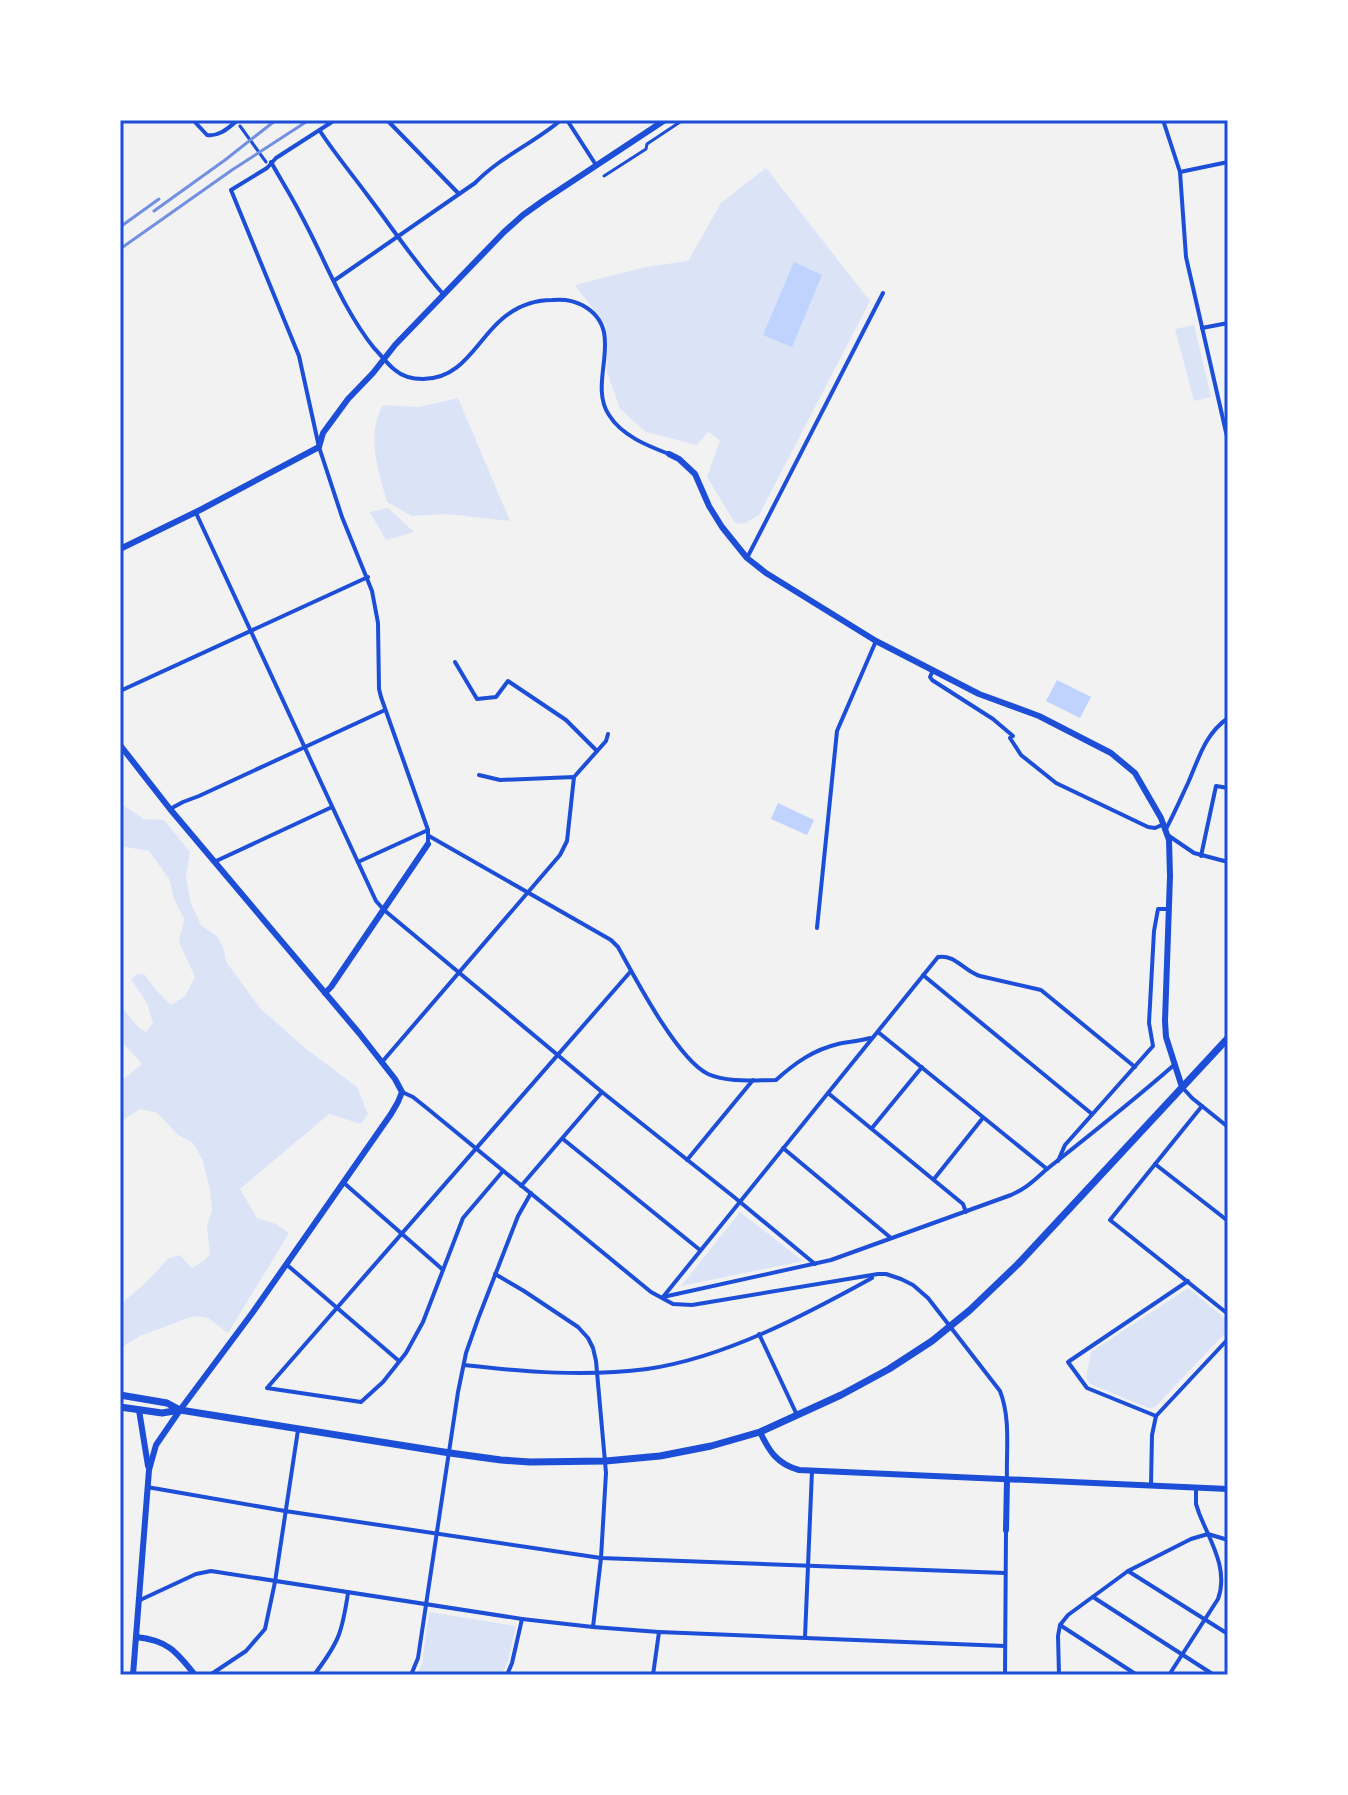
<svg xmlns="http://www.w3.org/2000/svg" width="1348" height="1795" font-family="Lora,serif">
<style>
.green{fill:#dbe4f7}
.water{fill:#bfd3fe}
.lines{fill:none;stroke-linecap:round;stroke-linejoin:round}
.pedestrian{stroke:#1d4ed8;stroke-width:3}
.minor{stroke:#1d4ed8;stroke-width:4}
.tertiary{stroke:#1d4ed8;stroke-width:6}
.secondary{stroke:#1d4ed8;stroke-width:6}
.trunk{stroke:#1d4ed8;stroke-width:7}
.rail{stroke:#7290e2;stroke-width:3}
.neatline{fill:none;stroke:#1d4ed8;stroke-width:3}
</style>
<rect width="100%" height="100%" fill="#f2f2f2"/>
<g class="green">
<path d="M766,168L870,301L759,515L743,524L735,523L707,477L720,440L708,432L697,445L646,432L620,409L607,372L606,326L575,285L646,267L688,261L721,203Z"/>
<path d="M1194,325L1211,397L1194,401L1175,329Z"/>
<path d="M458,398L510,521L447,514L412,516L387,502C378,469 366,436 383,405L419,407Z"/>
<path d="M388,508L414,532L386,540L370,512Z"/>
<path d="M120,803L144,819L164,820L190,852L186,877L191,904L201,925L218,937L224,949L226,962L260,1008L305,1048L357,1087L368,1114L361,1124L329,1114L240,1189L257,1218L276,1224L289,1233L228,1333L208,1318L194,1316L142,1335L120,1348V1305L143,1285L169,1258L180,1255L192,1268L205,1260L210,1254L207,1227L212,1210L210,1190L203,1161L193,1143L178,1135L157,1113L140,1109L120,1122V1082L142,1064L120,1040V1005L139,1028L146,1032L153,1023L147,1003L131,979L137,974H144L155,989L171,1005L185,996L195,977L179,942L184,919L174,899L169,879L149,851L120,846Z"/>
<path d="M740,1212L803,1261L681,1286Z"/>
<path d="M1188,1288L1228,1321V1330L1155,1407L1148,1408L1090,1384L1086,1378L1091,1352Z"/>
<path d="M429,1612L516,1626L508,1661L502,1675H417L422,1663Z"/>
</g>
<g class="water">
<path d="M794,262L822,275L792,347L763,335Z"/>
<path d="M1057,680L1091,697L1080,718L1046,701Z"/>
<path d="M778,803L814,820L807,835L771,819Z"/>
</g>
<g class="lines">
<g class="pedestrian">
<path d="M240,126L266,162"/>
<path d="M604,176L646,149L647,144L683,120"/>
</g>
<g class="minor">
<path d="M193,120L207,135C220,137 229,127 238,120"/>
<path d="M335,120L276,158L267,168L231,190L299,356L319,447L342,517L372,591L378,623L379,689L381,697L428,830V844"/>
<path d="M387,120L459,194"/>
<path d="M567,120L596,165"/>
<path d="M1163,120L1180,172L1186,257L1228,441"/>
<path d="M320,131C335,154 352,174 368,196C393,229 416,264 444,295"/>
<path d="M271,162C281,180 292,197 301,215C325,259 342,308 374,348C381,355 387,364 395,370C403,377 412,379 423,379C463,379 476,341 502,319C516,307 534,300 552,300C562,299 573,300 582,305C629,330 586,381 609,415C622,436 648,446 669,454"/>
<path d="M1180,172L1228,162"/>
<path d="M335,280L475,183C500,157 534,143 561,120"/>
<path d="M1202,328L1228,323"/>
<path d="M196,513L376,901L384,910L602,1092L734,1197L815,1264"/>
<path d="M747,558L883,293"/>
<path d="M455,662L477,699L496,697L508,681L566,720L597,751"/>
<path d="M933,670L930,677L932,680L993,719L1013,736"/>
<path d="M120,691L368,577"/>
<path d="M1010,738L1021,755L1056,783L1148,827L1155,828L1164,824"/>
<path d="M574,777L606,741L608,734"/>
<path d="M170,809L183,802L199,796L385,710"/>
<path d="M1166,829C1174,814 1181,798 1188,783C1199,758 1205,734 1228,718"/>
<path d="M429,836L611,940L618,947C635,978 678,1060 708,1074C728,1083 755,1080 776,1080C795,1063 813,1050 838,1044C848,1042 859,1041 870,1038"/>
<path d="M1169,836L1194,853L1228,862"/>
<path d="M1201,856L1216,786L1228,788"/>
<path d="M214,862L332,807"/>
<path d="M358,862L428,830"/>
<path d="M817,928L837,731L876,641"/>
<path d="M923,975L1092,1114"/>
<path d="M878,1032L1047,1169"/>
<path d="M382,1062L560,855L567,841L568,832L574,777L500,780L479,775"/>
<path d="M1182,1087L1192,1098L1228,1127"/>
<path d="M402,1092L413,1097L428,1109L651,1292L673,1304L692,1305L878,1274H886L901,1279L913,1285L928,1298L1000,1391C1011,1419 1006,1451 1007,1480"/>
<path d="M828,1093L963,1204L966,1212"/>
<path d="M1202,1106L1110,1220L1228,1314"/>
<path d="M872,1128L922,1067"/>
<path d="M563,1139L700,1250"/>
<path d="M783,1148L891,1238"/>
<path d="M687,1160L753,1080"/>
<path d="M1058,1161L1065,1145L1153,1046L1149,1023L1154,931L1158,909H1169"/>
<path d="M1155,1164L1228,1221"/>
<path d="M503,1171L463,1218L423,1322L406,1353L383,1382L361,1402L267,1388L631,971"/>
<path d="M934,1179L982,1119"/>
<path d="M344,1183L442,1269"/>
<path d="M521,1186L602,1092"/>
<path d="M286,1264L399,1361"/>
<path d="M495,1274L524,1291L578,1327L588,1338L593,1348L596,1361L606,1473L601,1558L593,1627L522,1619L512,1663L507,1675"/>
<path d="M663,1297L938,957C955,954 964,971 980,976L1041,990L1135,1067"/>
<path d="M663,1297L831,1260L1011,1195C1027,1188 1034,1180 1047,1169C1090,1135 1133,1101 1174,1065"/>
<path d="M759,1334L797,1415"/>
<path d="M464,1365C525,1372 586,1377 647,1369C724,1358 805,1315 872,1278"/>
<path d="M1156,1416L1087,1388L1068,1362L1188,1281"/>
<path d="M1151,1485L1152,1435L1156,1416L1228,1339"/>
<path d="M147,1487L285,1511L601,1558L1005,1573"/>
<path d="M1128,1571L1228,1634"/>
<path d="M1093,1597L1214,1675"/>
<path d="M138,1601L196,1574L211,1571L522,1619"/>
<path d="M1060,1625L1137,1675"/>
<path d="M593,1627L659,1632"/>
<path d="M805,1637L812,1471"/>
<path d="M210,1675L246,1651L265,1629L275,1582L298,1430"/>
<path d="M314,1675C339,1642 342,1633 348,1593"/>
<path d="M411,1675L418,1658L458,1392L466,1353L478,1319L518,1216L531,1193"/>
<path d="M653,1675L659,1632L1005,1646"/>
<path d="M1005,1675L1006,1530"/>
<path d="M1059,1675L1058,1636L1060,1625L1068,1615L1128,1571L1191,1539L1208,1534L1228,1540"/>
<path d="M1169,1675L1218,1599C1229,1569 1210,1541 1199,1513L1196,1504V1487"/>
</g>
<g class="tertiary">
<path d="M669,454L679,459L695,474L709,506L722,527L747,558L766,573L876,641L979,694L1039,716L1111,753L1135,773L1161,818L1169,840L1170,876L1165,1021L1166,1037L1182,1087"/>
<path d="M120,549L202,509L319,447L323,433L348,399L373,373L395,345L504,232L523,215L544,200L665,120"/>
<path d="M120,745L170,809L359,1033L395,1079L402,1092L398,1102L391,1114L253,1312L180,1410"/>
<path d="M325,993L331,987L428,844"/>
<path d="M1006,1530L1007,1480"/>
<path d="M136,1637C167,1640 176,1651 195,1675"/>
</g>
<g class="secondary">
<path d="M139,1410L148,1466"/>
<path d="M760,1432C769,1451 777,1464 799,1470L1228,1489"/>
<path d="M133,1675L149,1470L156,1445L180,1410"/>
</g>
<g class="trunk">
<path d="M120,1395L167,1403L180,1410"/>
<path d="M120,1407L162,1413L180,1410L450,1453L501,1460L530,1462L606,1461L660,1456L711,1446L760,1432L841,1395L889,1369L932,1341L970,1310L1018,1264L1228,1038"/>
</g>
<g class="rail">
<path d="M154,211L225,160L276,120"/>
<path d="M120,227L159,199"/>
<path d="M120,249L232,170L309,120"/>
</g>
</g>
<rect width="1348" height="1795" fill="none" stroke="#ffffff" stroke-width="244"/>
<rect x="122" y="122" width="1104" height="1551" class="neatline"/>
</svg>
